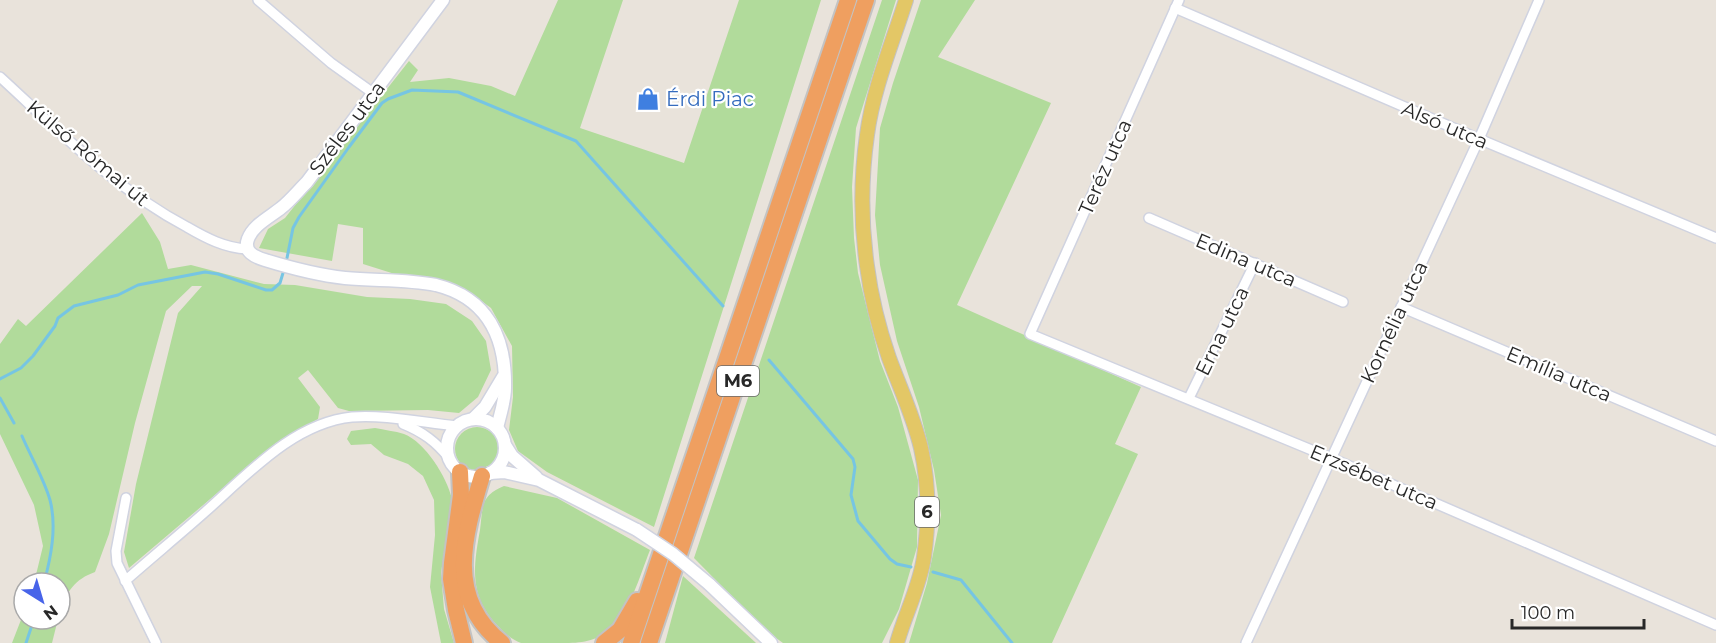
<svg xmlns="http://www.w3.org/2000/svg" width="1716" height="643" font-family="Montserrat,sans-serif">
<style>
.green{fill:#b1db9b}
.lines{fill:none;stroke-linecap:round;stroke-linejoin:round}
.stream{stroke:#76c5e3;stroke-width:3}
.street-casing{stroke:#d0d3e0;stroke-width:12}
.secondary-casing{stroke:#d0d3e0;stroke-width:15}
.primary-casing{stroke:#c3c3c3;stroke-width:16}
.highway-casing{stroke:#c3c3c3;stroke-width:20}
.street{stroke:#fff;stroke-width:9}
.secondary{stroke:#fff;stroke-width:12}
.primary{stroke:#e3c766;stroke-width:14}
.highway{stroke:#ef9f60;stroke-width:16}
.secondary-bridge-casing{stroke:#d0d3e0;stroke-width:15;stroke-linecap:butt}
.secondary-bridge{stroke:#fff;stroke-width:12}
.labels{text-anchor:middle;stroke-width:4.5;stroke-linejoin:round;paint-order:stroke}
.shield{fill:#fff;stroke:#686868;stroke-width:1.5}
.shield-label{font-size:18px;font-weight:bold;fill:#282828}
.shop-label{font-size:20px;fill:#366cbe;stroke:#fff;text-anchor:start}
.street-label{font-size:20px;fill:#282828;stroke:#fff}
</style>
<rect width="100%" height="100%" fill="#e9e3db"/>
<g class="green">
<path d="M558,0H623L580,128L684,163L739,0H821L654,527L547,472L518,451L509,430L513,397L512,346L491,308L465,289L435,279L398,275L363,264V228L338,224L332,261L259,248L268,229L285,218L409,61L418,70L410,82L449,78L491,86L515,96Z"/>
<path d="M882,0H896L856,128L852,187L854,238L858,273L880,361L898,407L918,480L917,547L899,609L882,643H783L765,630L694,558Z"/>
<path d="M921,0H975L938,57L1051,103L957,305L1141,387L1115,444L1138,454L1052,643H909L927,583L941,515L934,470L919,407L897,341L880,265L875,215L880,128L893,83Z"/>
<path d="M142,213L160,242L168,269L191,265L264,284L295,285L367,297L410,299L446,304L472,321L486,341L491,370L478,397L459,413L428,410L349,411L338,408L308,370L298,378L320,407L318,419L275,444L129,568L124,552L136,484L178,313L202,286H192L166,311L135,423L109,534L95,572C75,579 66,592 60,612V583H34L43,546L34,505L0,434V344L18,319L26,326Z"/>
<circle cx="477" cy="449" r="22"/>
<path d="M375,428C384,430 395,431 404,434C425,442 447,477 452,499L441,573L444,609L454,643H441L430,587L435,535L434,500L423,476L408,464L384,455L371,444L351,445L347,439L351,431Z"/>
<path d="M504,486L557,498L650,550C639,578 631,610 608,631C592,643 579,643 558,643C546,643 532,643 521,643C514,641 504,633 499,627C469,597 473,569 480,530C483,507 480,496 504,486Z"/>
<path d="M683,576L756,643H665Z"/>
<path d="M24,612V619H58L52,643H12Z"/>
</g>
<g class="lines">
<g class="stream">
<path d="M287,258L293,228L299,217L349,147L382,103L388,99L412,90L458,92L576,141L723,306"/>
<path d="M769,360L853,459L855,467L851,495L858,521L890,559L897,564L911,567"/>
<path d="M0,379L21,368L33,356L55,326L58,318L74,306L118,295L138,285L205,272L218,274L266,290H272L280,283L283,273"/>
<path d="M0,398L14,423"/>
<path d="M22,436C31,457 44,479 50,500C57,527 51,557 44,583"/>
<path d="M933,572L961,580L1012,643"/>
<path d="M26,643L34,619"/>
</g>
<g class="street-casing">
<g id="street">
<path d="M258,0L331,63L373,93"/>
<path d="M1179,0L1030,334L1331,458L1716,625"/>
<path d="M1175,8L1479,139L1716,238"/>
<path d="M0,77C59,131 115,189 187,227C206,238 225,248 247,249"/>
<path d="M1149,218L1343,302"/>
<path d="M1401,307L1716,441"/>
<path d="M1189,398L1255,263"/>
<path d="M403,424C423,432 436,442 449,458"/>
<path d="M126,498L116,551L117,563L156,643"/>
<path d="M125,581C151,558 178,536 205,512C247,475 293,423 352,417C383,414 425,423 457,426"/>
<path d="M1246,643L1479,139L1539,0"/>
</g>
</g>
<g class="secondary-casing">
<g id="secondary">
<path d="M443,0L307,182C298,191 290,201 281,208C270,217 253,225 248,239C243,252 255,257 265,260C291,268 318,275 345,278C375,281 406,279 436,285C488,298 506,338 505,388C505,401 500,415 497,428"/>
<path d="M473,419L485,407L503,377"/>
<circle cx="476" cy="448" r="29"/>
<path d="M505,445L512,456L536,477"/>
<path d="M490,473L504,472L539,480L637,530"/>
<path d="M709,584L771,643"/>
</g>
</g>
<g class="primary-casing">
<path id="primary" d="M897,643C905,614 920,586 924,557C929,521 929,484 921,448C914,418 900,388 889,358C879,329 871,297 867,266C861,224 861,177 867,135C873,89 892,44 906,0"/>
</g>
<g class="highway-casing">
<g id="highway">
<path d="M460,472L461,495L452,563L451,579L456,610L464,643"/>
<path d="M482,476C464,536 445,598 502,643"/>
<path d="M604,643L620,630L637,601"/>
<path d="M631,643L848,0"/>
<path d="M649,643L866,0"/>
</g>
</g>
<use href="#street" class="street"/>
<use href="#secondary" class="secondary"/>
<use href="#primary" class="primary"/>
<use href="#highway" class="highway"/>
<g class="secondary-bridge-casing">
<path id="secondary-bridge" d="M637,530L673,554L709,584"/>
</g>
<use href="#secondary-bridge" class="secondary-bridge"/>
</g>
<defs>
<g id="shop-bare" transform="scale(1.8)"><path d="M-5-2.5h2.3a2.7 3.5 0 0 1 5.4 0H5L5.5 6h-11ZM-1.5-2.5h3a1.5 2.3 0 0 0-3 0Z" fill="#3f7fe0" stroke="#fff" stroke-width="2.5" paint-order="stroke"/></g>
</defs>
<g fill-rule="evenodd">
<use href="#shop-bare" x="648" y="99"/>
</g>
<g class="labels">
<g class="shield">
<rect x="717" y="366" width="42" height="30" rx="4.5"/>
<rect x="915" y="497" width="24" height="30" rx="4.5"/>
</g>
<g class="shield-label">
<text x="738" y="387">M6</text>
<text x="927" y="518">6</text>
</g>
<g class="shop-label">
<text x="666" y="106">Érdi Piac</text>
</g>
<g class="street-label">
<text transform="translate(1445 125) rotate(23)" y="7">Alsó utca</text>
<text transform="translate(347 128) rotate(-53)" y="7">Széles utca</text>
<text transform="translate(88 153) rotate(40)" y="7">Külső Római út</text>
<text transform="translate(1105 167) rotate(-66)" y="7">Teréz utca</text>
<text transform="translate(1246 260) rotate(23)" y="7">Edina utca</text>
<text transform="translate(1394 322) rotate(-65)" y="7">Kornélia utca</text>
<text transform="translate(1222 331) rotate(-64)" y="7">Erna utca</text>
<text transform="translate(1559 374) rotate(23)" y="7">Emília utca</text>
<text transform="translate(1374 477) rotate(23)" y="7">Erzsébet utca</text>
</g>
</g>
<g transform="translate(42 601) rotate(143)"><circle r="28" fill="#ffffff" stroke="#a9a9a9" stroke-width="1.5"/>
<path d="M0-4.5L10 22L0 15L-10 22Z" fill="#4864e9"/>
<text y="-9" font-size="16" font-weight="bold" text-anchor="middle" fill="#282828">N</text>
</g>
<path d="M1512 619v9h132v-9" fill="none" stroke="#282828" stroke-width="3"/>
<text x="1521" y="619" font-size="18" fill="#282828" stroke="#ffffff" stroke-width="4.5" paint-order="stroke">100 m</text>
</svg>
